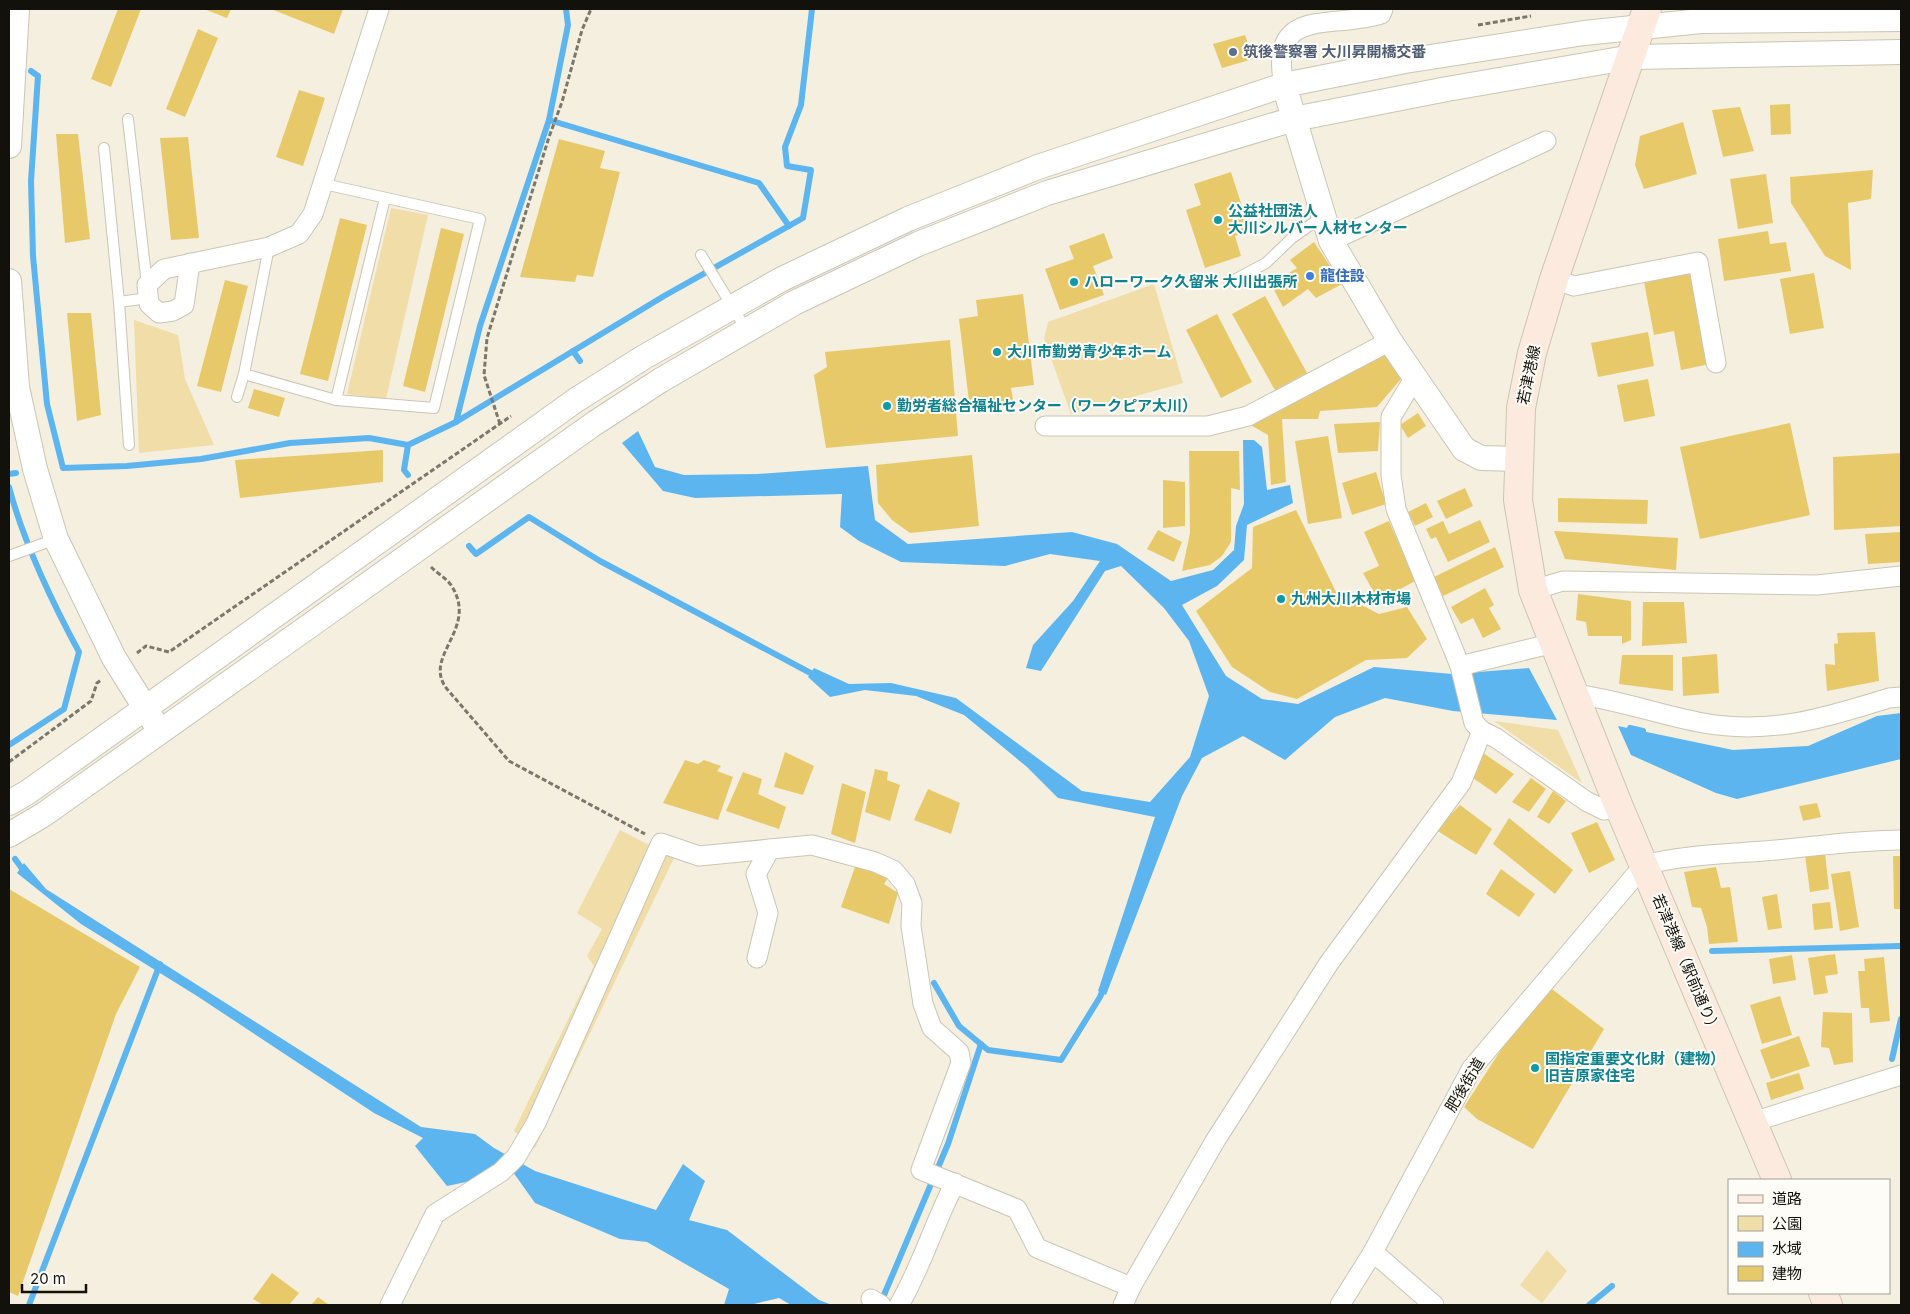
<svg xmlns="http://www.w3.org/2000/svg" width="1910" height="1314" font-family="Inter,'Noto Sans JP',sans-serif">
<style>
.green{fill:#f1dda7}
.water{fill:#5cb5ef}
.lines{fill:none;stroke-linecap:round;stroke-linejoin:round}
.stream{stroke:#5cb5ef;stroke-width:6}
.building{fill:#e8c96a}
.service-casing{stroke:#cac5b5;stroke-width:12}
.minor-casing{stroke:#cac5b5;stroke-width:21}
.tertiary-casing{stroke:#cac5b5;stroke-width:26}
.secondary-casing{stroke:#cac5b5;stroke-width:30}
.path{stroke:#7a776c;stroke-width:3;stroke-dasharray:5 2.5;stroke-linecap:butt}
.service{stroke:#fff;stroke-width:10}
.minor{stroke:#fff;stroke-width:19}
.tertiary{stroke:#fff;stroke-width:24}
.secondary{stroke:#fceade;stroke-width:28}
.service-dot{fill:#5c6f8a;stroke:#fefcf6;stroke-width:2}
.culture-dot{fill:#0f9aa8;stroke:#fefcf6;stroke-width:2}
.shop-dot{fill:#3f7fe0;stroke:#fefcf6;stroke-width:2}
.labels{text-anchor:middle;stroke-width:4;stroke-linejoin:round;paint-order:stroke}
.service-label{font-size:15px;font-weight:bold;fill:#4e5e75;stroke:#fefcf6;text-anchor:start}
.culture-label{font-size:15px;font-weight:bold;fill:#0d838f;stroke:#fefcf6;text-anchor:start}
.shop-label{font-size:15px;font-weight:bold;fill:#366cbe;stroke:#fefcf6;text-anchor:start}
.street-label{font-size:15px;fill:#12110b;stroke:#fefcf6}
</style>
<rect width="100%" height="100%" fill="#f4efdf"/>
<g class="green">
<path d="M391,208L428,215L386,399L347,394Z"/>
<path d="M1154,284L1183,383L1071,414L1044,339L1048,322Z"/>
<path d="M134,320L178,335L185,379L214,445L139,453Z"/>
<path d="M1494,721L1558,730L1582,783Z"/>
<path d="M620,830L674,858L535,1148L514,1131L594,966L587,956L602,929L577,913Z"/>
<path d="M1547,1250L1567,1271L1542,1303L1520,1285Z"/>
</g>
<g class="water">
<path d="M638,431L655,467L684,475L757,474L868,466L875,520L908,544L1072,532L1117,544L1171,581L1213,570L1234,550L1236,526L1244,504L1243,440H1254L1262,447L1267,490L1290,485L1293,503L1247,525L1244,560L1217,586L1182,605L1226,676L1262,699L1298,704L1374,667L1452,674L1529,668L1557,720L1453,711L1385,698L1335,717L1285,760L1243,736L1202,758L1182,796L1106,995L1098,991L1155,817L1058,798L1027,767L964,715L916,696L865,690L830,697L808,677L814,668L849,684L891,683L956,698L1082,791L1150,802L1190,757L1209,696L1189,641L1164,608L1121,566L1105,571L1041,671L1026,668L1033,645L1073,601L1100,561L1050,554L1005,566L901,562L859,541L840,527L842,494L695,498L663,491L622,443Z"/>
<path d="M1901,713V759L1737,799L1716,793L1631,755L1618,726L1733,750L1808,746L1877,716Z"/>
<path d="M24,863L46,889L421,1127L475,1134L494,1148L535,1171L656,1210L683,1164L705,1181L689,1220L727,1230L819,1300L832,1305H791L779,1298L750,1305H724L729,1289L647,1242L620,1239L535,1203L513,1172L447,1186L415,1146L423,1138L374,1113L197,996L81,924L17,873Z"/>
</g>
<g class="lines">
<g class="stream">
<path d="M31,71L38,76L31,181L33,256L47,404L63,468L127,466L201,459L290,443L369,438L408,445L456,422L664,296L803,218L811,170L787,166L785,147L801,105L812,9"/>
<path d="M549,120L759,183L789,226"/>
<path d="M573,351L580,361"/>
<path d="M456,422L480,326L549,120L568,25L566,9"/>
<path d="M9,474L16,473"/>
<path d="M408,475L404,470L408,445"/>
<path d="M9,487C24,544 51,600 79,652L64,709L9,745"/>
<path d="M469,546L476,554L529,517L600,561L818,677"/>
<path d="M1630,728L1643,731"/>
<path d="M15,859L26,874"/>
<path d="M1712,951L1901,946"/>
<path d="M934,983L959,1026L988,1050L1061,1060L1100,997L1105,985"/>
<path d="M1892,1059L1901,1019"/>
<path d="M881,1302L948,1144L981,1044"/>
<path d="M29,1305L160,964"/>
<path d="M1589,1305L1612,1286"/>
</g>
</g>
<g class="building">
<path d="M118,9H141L111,87L91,79Z"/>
<path d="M204,9H231L227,18Z"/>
<path d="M271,9H343L334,34Z"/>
<path d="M198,29L218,38L185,117L166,109Z"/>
<path d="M1245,35L1253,59L1222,68L1213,44Z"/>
<path d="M299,90L325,98L303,166L276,157Z"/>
<path d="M1790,104L1791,134L1771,135L1770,105Z"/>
<path d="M1740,107L1754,151L1723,157L1712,110Z"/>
<path d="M1683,122L1697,174L1644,189L1635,165L1640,136Z"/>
<path d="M56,134H78L90,239L65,243Z"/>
<path d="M188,137L199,238L171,240L160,138Z"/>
<path d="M559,139L605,151L600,168L620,172L593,277L577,275L575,282L520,277Z"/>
<path d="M1873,170L1871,199L1848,203L1851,270L1825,256L1791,203L1790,177Z"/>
<path d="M1231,172L1250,231L1235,236L1241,256L1205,268L1186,210L1201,205L1194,184Z"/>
<path d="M1766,174L1773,223L1738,229L1730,179Z"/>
<path d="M340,218L367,225L328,381L300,374Z"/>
<path d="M441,228L464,234L425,392L403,386Z"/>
<path d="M1768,231L1770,244L1786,242L1791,271L1724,281L1718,239Z"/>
<path d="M1104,233L1113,258L1093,266L1104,295L1060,310L1045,269L1074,259L1069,246Z"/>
<path d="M1314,242L1342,284L1316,298L1308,289L1283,307L1271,284L1297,268L1290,260Z"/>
<path d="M1692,273L1710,364L1681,370L1674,331L1654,335L1644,282Z"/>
<path d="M1814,273L1824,328L1790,334L1780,279Z"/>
<path d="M225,280L248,286L221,392L197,386Z"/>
<path d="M1023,294L1034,385L1011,388L1014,405L970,410L959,319L978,316L976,300Z"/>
<path d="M1265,296L1307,373L1275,390L1232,314Z"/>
<path d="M67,313H91L101,415L77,421Z"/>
<path d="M1217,314L1252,382L1221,398L1186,330Z"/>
<path d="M1648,332L1654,366L1598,377L1591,343Z"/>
<path d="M950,340L958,436L826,448L814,375L827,367L825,352Z"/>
<path d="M1383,352L1401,379L1377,407L1320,411L1318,419H1282L1286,482L1271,485L1268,435L1247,423Z"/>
<path d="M1648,379L1655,416L1624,422L1617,385Z"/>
<path d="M254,389L285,398L279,417L248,408Z"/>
<path d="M1418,413L1426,426L1408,438L1400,425Z"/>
<path d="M1380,422L1378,451L1338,453L1334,424Z"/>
<path d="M1790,423L1810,515L1700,539L1680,447Z"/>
<path d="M1328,436L1342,518L1308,524L1295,441Z"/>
<path d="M383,450V482L240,498L235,460Z"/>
<path d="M1189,451H1239L1240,490L1231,488V542L1222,556L1210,565L1182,571L1190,533Z"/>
<path d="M1901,453V526L1834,530L1833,457Z"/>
<path d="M972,455L979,526L910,533L892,520L878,503L876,465Z"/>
<path d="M1376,472L1386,504L1352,515L1342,483Z"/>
<path d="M1163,480L1185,482V526L1163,528Z"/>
<path d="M1465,488L1473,506L1446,519L1437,501Z"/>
<path d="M1558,498L1648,500L1647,524L1558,522Z"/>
<path d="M1426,503L1433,517L1415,526L1408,512Z"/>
<path d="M1296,510L1336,592L1379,614L1407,607L1427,639L1407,658L1366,660L1297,699L1270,692L1232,667L1196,611L1252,568L1253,527Z"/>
<path d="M1480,520L1490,542L1448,562L1436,537L1431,539L1426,529L1443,521L1449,534Z"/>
<path d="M1389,521L1415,581L1379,601L1363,573L1379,566L1364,532Z"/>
<path d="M1158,530L1182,542L1174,562L1147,549Z"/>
<path d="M1554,531L1678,538L1676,570L1565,559Z"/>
<path d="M1901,532V562L1868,564L1865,534Z"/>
<path d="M1495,547L1504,567L1443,596L1434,577Z"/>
<path d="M1485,588L1494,605L1489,608L1501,629L1483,638L1473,618L1461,624L1451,607Z"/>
<path d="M1578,594L1631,601V640L1622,644V636H1588L1586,622L1576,620Z"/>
<path d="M1643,602H1684L1687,643L1642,646Z"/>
<path d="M1875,632L1879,681L1827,691L1825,664L1835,665L1834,644L1838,643L1837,633Z"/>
<path d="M1717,654L1719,693L1683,696L1682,657Z"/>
<path d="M1622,655H1673V691L1619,684Z"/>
<path d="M785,752L814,766L803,795L774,787Z"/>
<path d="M1483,753L1514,774L1496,794L1473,778Z"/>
<path d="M685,760L698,764L704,760L721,766L717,771L733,777L718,820L663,803Z"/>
<path d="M875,769L888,772L887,780L900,785L890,821L865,812Z"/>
<path d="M743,772L762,779L758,794L786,807L779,829L726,811Z"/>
<path d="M1531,778L1546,789L1529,812L1512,802Z"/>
<path d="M842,783L866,792L855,843L831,834Z"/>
<path d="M928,789L960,803L951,834L914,820Z"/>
<path d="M1553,791L1566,801L1549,824L1537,817Z"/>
<path d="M1817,803L1821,817L1803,821L1799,806Z"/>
<path d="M1460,805L1492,829L1476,855L1436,830Z"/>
<path d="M1509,818L1573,870L1555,894L1493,844Z"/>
<path d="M1597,822L1615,860L1589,873L1571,833Z"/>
<path d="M1825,853L1829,889L1810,892L1805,855Z"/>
<path d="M1893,856H1901V909H1894Z"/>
<path d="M856,864L889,876L884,884L898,893L889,924L841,907Z"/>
<path d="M1716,867L1721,888L1730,887L1738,942L1709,944L1707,927L1701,908L1692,907L1684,872Z"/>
<path d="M1501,869L1535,894L1519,917L1486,894Z"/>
<path d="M1850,871L1859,927L1840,931L1831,874Z"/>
<path d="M9,889L140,967L116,1014L18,1296L9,1292Z"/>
<path d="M1777,894L1782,928L1768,930L1762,897Z"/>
<path d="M1830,902L1833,928L1814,930L1812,904Z"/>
<path d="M1835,954L1838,974L1825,976L1828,993L1814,995L1808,958Z"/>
<path d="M1792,955L1796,980L1773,984L1769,959Z"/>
<path d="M1884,957L1890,1021L1870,1023L1869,1008H1861L1858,971H1865L1864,959Z"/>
<path d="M1548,986L1604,1029L1533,1149L1477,1119L1464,1107L1515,1028Z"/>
<path d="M1780,996L1792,1035L1762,1044L1750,1005Z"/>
<path d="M1823,1012L1852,1013L1853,1062L1834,1065L1829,1048L1821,1047Z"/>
<path d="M1799,1036L1810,1066L1771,1079L1760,1050Z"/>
<path d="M1799,1073L1804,1089L1771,1100L1766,1083Z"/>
<path d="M272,1273L299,1293L289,1305H263L253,1299Z"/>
<path d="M318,1297L329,1305H311Z"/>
</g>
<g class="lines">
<g class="service-casing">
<g id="service">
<path d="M128,119L147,285"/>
<path d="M104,148L119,302L129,445"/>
<path d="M324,184L480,219L434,408L336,400L385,198"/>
<path d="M701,255L747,331"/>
<path d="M1236,279L1266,263L1292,238L1323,216"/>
<path d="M119,302L148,298"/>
<path d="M244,374L336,400"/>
<path d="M237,397L244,374L269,247"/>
<path d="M9,556L56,539"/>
</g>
</g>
<g class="minor-casing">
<g id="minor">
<path d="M1284,85C1268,5 1331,30 1381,14L1383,9"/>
<path d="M1331,241L1546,141"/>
<path d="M190,263L184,305L173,311L159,313L149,304L147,285L164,269L269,247L299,234L313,214L379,9"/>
<path d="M1554,279L1574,286L1698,262L1716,363"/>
<path d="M1415,377L1391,417V475L1396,509L1460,666L1474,723L1482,731L1496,738L1586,801L1604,810L1619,807"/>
<path d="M1045,426H1208L1248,416L1390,341"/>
<path d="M1533,590L1563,581L1817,585L1901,576"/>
<path d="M1460,666L1554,643"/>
<path d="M1573,694C1617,699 1659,715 1703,723C1771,735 1824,718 1889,698L1901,697"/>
<path d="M757,958L768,913L756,874L770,849"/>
<path d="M1753,1122L1901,1075"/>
<path d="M1373,1252L1434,1305"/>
<path d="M871,1299L881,1305"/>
<path d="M390,1305L435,1214L501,1172L516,1157L536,1123L661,843L699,856L812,845L875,862L893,870L905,884L912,903L911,926L923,1004L932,1028L959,1052L961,1063L921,1170L1017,1209L1037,1248L1131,1287"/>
<path d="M899,1305C922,1266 934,1223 955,1183"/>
<path d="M1123,1305L1131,1287L1215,1141L1329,963L1461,783L1482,731"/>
<path d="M1340,1305L1373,1252L1472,1068L1644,865C1687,854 1732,854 1776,850C1818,846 1859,840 1901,840"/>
</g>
</g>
<g class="tertiary-casing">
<g id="tertiary">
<path d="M1284,85L1331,241L1390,341L1464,449L1481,458L1518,459"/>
<path d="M9,146L17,9"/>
<path d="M9,281L17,387L35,469L56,539L114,658L154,722"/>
<path d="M9,803L28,792L576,400L644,357L782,279L908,219L1038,167L1284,85L1405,61L1584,33L1701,21L1901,19"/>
<path d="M9,835L43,815L595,423L661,380L794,303L918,244L1047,193L1294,119L1447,89L1632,57L1901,52"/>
</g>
</g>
<g class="secondary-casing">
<g id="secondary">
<path d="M1647,9L1554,279L1532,353L1521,408L1518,500L1533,590L1619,807L1777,1180"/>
<path d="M1823,1293L1828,1305"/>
</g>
</g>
<g class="path">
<path d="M1478,25L1531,16"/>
<path d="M500,424L484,375L487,338L549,137L562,102L582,30L591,9"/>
<path d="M431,567C437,573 446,578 451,585C480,629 421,656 447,689L509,761L645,834"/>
<path d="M137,653L146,646L169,652L511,416"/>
<path d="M9,762L91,701L97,683L101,680"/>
</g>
<use href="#service" class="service"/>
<use href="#minor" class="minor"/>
<use href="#tertiary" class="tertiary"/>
<use href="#secondary" class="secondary"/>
</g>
<circle class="service-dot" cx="1233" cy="52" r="5"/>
<g class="culture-dot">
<circle cx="1218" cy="220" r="5"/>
<circle cx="1074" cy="282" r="5"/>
<circle cx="997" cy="352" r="5"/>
<circle cx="887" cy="406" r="5"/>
<circle cx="1281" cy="599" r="5"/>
<circle cx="1535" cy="1068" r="5"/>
</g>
<circle class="shop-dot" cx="1310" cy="276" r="5"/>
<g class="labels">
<g class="service-label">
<text x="1243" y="57">筑後警察署 大川昇開橋交番</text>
</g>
<g class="culture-label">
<text x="1228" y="216">公益社団法人<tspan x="1228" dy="17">大川シルバー人材センター</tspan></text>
<text x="1084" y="287">ハローワーク久留米 大川出張所</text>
<text x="1007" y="357">大川市勤労青少年ホーム</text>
<text x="897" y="411">勤労者総合福祉センター（ワークピア大川）</text>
<text x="1291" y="604">九州大川木材市場</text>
<text x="1545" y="1064">国指定重要文化財（建物）<tspan x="1545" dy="17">旧吉原家住宅</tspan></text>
</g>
<g class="shop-label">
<text x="1320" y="281">龍住設</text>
</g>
<g class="street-label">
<text transform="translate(1529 375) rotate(-78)" y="5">若津港線</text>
<text transform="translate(1686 964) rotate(67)" y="5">若津港線（駅前通り）</text>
<text transform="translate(1465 1085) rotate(-59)" y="5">肥後街道</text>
</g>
</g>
<rect width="1910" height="1314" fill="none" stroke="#12110b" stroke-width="20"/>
<rect x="1728" y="1179" width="162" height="115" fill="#fefcf6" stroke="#a09e98"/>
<rect x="1738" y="1195" width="25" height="8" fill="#fceade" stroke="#a09e98"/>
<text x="1772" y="1204" font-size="15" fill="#12110b">道路</text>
<rect x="1738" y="1216" width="25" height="15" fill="#f1dda7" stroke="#a09e98"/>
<text x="1772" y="1229" font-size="15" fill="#12110b">公園</text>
<rect x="1738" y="1242" width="25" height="15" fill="#5cb5ef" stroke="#a09e98"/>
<text x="1772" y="1254" font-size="15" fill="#12110b">水域</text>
<rect x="1738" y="1266" width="25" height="15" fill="#e8c96a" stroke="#a09e98"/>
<text x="1772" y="1279" font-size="15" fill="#12110b">建物</text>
<path d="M22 1284v8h64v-8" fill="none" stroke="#12110b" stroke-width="2.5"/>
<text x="30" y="1284" font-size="15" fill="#12110b" stroke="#fefcf6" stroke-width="4" paint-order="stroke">20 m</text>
</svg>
